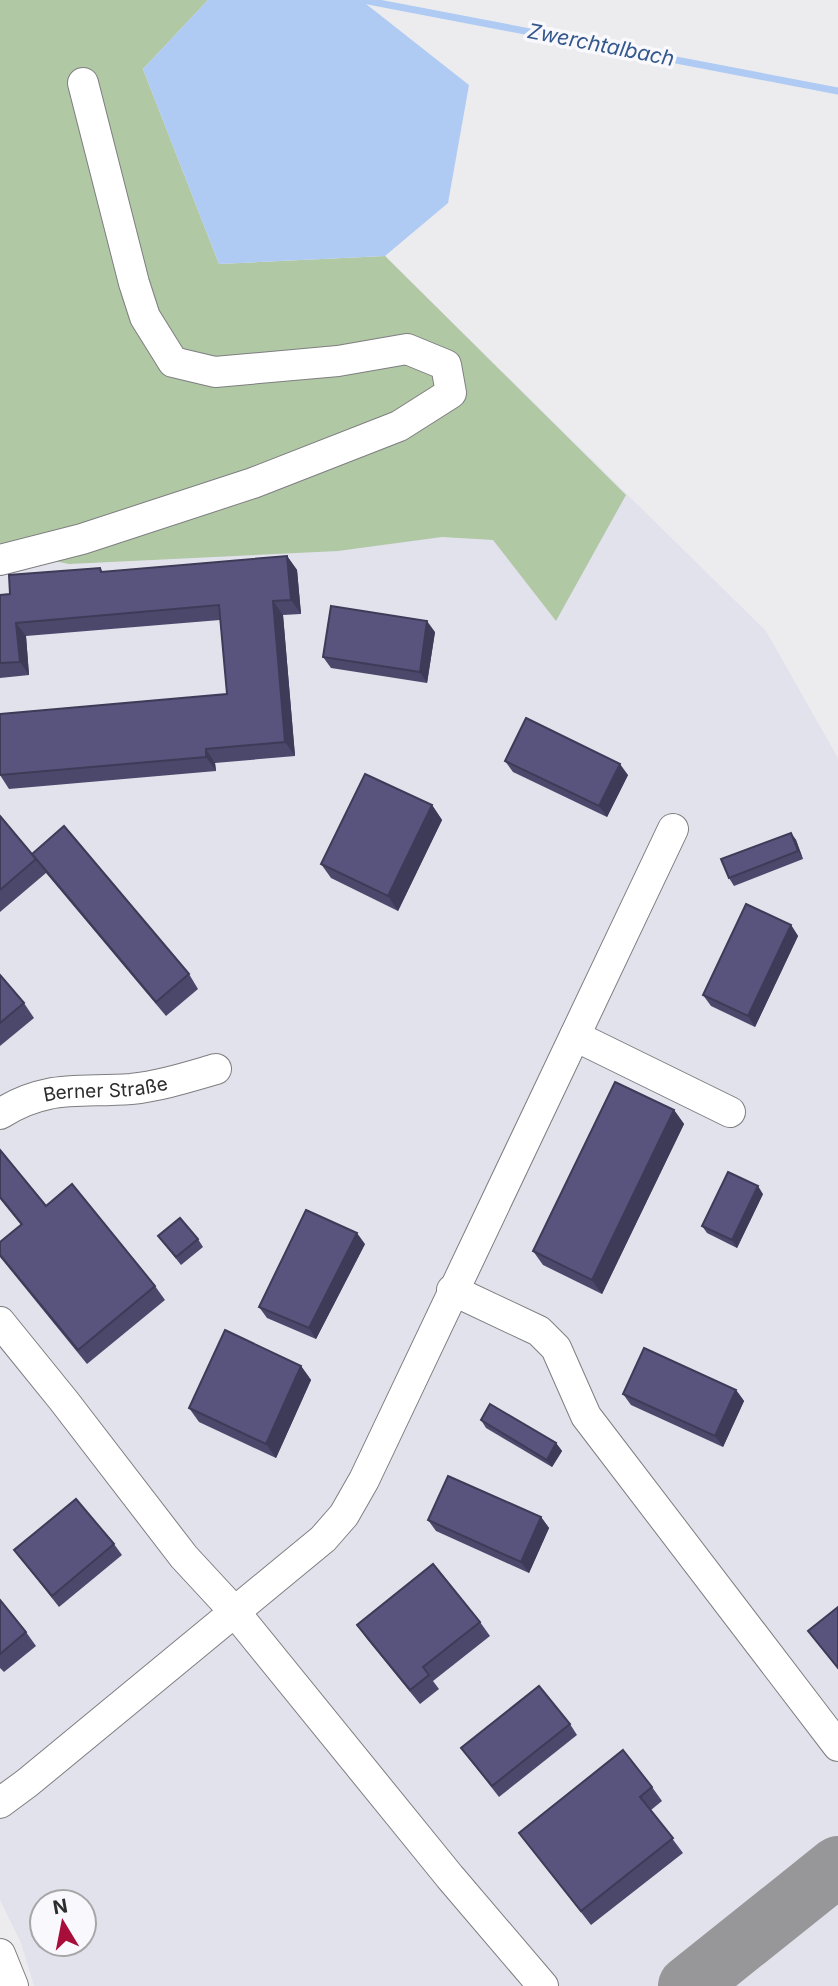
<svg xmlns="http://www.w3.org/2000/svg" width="838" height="1986" font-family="Inter,sans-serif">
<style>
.built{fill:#e2e2ed;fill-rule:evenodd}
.green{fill:#b0c8a4}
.water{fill:#afcbf3}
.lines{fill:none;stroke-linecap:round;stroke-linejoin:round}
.stream{stroke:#afcbf3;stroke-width:7}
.taxiway{stroke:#979799;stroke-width:60}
.minor-casing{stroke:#7e7e81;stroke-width:32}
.minor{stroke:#fff;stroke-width:30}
.wall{fill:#4c486c}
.shaded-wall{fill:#3e3b58}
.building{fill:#58547d;stroke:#3e3b58;stroke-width:2}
.labels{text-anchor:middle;stroke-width:7;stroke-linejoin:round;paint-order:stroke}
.street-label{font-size:19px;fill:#2d2d2e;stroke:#f9f9fd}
.water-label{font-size:21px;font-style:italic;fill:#34588c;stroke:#f9f9fd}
</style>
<rect width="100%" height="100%" fill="#ececef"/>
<path class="built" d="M0,0H86L132,367L385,256L766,631L838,758V1986H34L21,1943L0,1900ZM42,1902H84V1944H42Z"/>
<path class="green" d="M0,0H208L143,69L219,264L385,256L626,495L556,621L493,540L442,537L338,551L69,564L0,550Z"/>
<path class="water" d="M208,0H361L469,85L448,203L385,256L219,264L143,69Z"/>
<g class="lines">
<path class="stream" d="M363,0L838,91"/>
<path class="taxiway" d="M688,1986L838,1866"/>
<g class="minor-casing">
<g id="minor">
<path d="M0,560L82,539L253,483L399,426L451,393L446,365L407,349L338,361L215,372L173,362L145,317L134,283L83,83"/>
<path d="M575,1036L730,1112"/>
<path id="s1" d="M0,1114C46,1084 80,1093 131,1089C160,1086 188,1077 216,1069"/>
<path d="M452,1290L539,1331L556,1348L586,1416L838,1746"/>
<path d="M0,1322L64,1401L184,1557L234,1611L450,1877L543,1986"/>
<path d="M0,1803L27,1783L323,1539L344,1515L364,1480L673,829"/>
<path d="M0,1954L13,1986"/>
</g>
</g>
<use href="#minor" class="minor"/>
</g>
<g class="wall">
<path d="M287,556L297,570L301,614L283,615L295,756L215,763L216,771L9,789L0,775L227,694L220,620L26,636L29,675L0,678V595L10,594L100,568L103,572Z"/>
<path d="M435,632L427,683L331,668L323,657Z"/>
<path d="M505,761L628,775L607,817L513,772Z"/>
<path d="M432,805L442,820L398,911L331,878L321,864Z"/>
<path d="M0,816L32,854L189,974L198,989L166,1016L46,873L0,912Z"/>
<path d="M791,833L796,840L803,859L734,886L729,878Z"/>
<path d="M791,925L798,936L755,1027L711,1006L703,995Z"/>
<path d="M0,975L24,1003L34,1018L0,1046Z"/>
<path d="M674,1110L684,1124L602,1294L543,1265L533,1251Z"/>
<path d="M0,1150L46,1206L155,1286L165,1300L87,1364L0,1257V1242L21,1225L0,1199Z"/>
<path d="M763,1194L737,1248L707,1233L702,1226Z"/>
<path d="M158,1236L198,1239L203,1247L181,1265Z"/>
<path d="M365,1244L316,1339L267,1318L259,1307Z"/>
<path d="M301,1366L311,1380L276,1458L199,1422L189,1408Z"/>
<path d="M736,1390L744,1401L723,1447L631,1405L623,1394Z"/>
<path d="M481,1420L556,1443L562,1451L552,1467L486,1428Z"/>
<path d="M541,1517L549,1528L529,1573L436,1531L428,1520Z"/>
<path d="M114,1544L122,1555L59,1607L14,1550Z"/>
<path d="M0,1600L26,1632L36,1646L4,1672L0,1668Z"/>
<path d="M838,1607V1669L808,1631Z"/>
<path d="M480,1622L490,1636L433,1681L439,1689L420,1704L367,1639L357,1625Z"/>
<path d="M570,1724L577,1735L499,1797L461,1748Z"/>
<path d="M652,1787L662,1801L651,1810L683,1853L591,1925L519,1833Z"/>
</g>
<g class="shaded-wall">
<path d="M287,556L297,570L301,614L291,600Z"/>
<path d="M273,601L283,615L295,756L285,742Z"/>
<path d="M427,621L435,632L427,683L420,672Z"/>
<path d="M16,623L26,636L29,675L20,662Z"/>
<path d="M206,749L215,763L216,771L206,757Z"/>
<path d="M620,764L628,775L607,817L599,806Z"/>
<path d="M432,805L442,820L398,911L388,896Z"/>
<path d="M791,833L796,840L803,859L798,851Z"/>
<path d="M791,925L798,936L755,1027L748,1016Z"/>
<path d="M674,1110L684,1124L602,1294L592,1280Z"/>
<path d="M758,1186L763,1194L737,1248L732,1240Z"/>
<path d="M357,1233L365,1244L316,1339L309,1328Z"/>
<path d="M301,1366L311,1380L276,1458L266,1444Z"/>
<path d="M736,1390L744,1401L723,1447L715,1436Z"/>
<path d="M556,1443L562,1451L552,1467L547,1460Z"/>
<path d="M541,1517L549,1528L529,1573L521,1562Z"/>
</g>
<g class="building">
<path d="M287,556L291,600L273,601L285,742L206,749V757L0,775V714L227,694L219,605L16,623L20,662L0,663V595L10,594L9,575L100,568L101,572Z"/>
<path d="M331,606L427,621L420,672L323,657Z"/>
<path d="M526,718L620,764L599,806L505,761Z"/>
<path d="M365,774L432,805L388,896L321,864Z"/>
<path d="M0,816L36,859L0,890Z"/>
<path d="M64,826L189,974L156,1002L32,854Z"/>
<path d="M791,833L798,851L729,878L721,859Z"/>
<path d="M746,904L791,925L748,1016L703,995Z"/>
<path d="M0,975L24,1003L0,1023Z"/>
<path d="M615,1082L674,1110L592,1280L533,1251Z"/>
<path d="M0,1150L46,1206L72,1184L155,1286L78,1350L0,1255V1242L22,1224L0,1197Z"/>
<path d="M728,1172L758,1186L732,1240L702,1226Z"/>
<path d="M306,1210L357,1233L309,1328L259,1307Z"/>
<path d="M180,1218L198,1239L176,1257L158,1236Z"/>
<path d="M225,1330L301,1366L266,1444L189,1408Z"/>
<path d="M644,1348L736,1390L715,1436L623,1394Z"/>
<path d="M490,1404L556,1443L547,1460L481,1420Z"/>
<path d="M448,1476L541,1517L521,1562L428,1520Z"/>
<path d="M76,1499L114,1544L52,1596L14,1550Z"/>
<path d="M433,1564L480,1622L423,1667L429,1675L410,1690L357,1625Z"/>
<path d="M0,1600L26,1632L0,1654Z"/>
<path d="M838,1607V1668L808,1631Z"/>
<path d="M539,1686L570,1724L492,1786L461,1748Z"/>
<path d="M623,1750L652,1787L640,1797L673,1838L581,1911L519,1833Z"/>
</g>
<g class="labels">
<g class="street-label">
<text dy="7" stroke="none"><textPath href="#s1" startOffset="110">Berner Straße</textPath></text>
</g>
<g class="water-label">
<text transform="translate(601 45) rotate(11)" y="7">Zwerchtalbach</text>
</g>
</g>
<g transform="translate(63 1923) rotate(350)"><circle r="33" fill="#f9f9fd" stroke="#a7a7aa" stroke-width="2"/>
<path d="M0-5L12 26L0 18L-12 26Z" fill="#a70e3a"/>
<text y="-10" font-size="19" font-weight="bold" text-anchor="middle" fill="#2d2d2e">N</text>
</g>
</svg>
